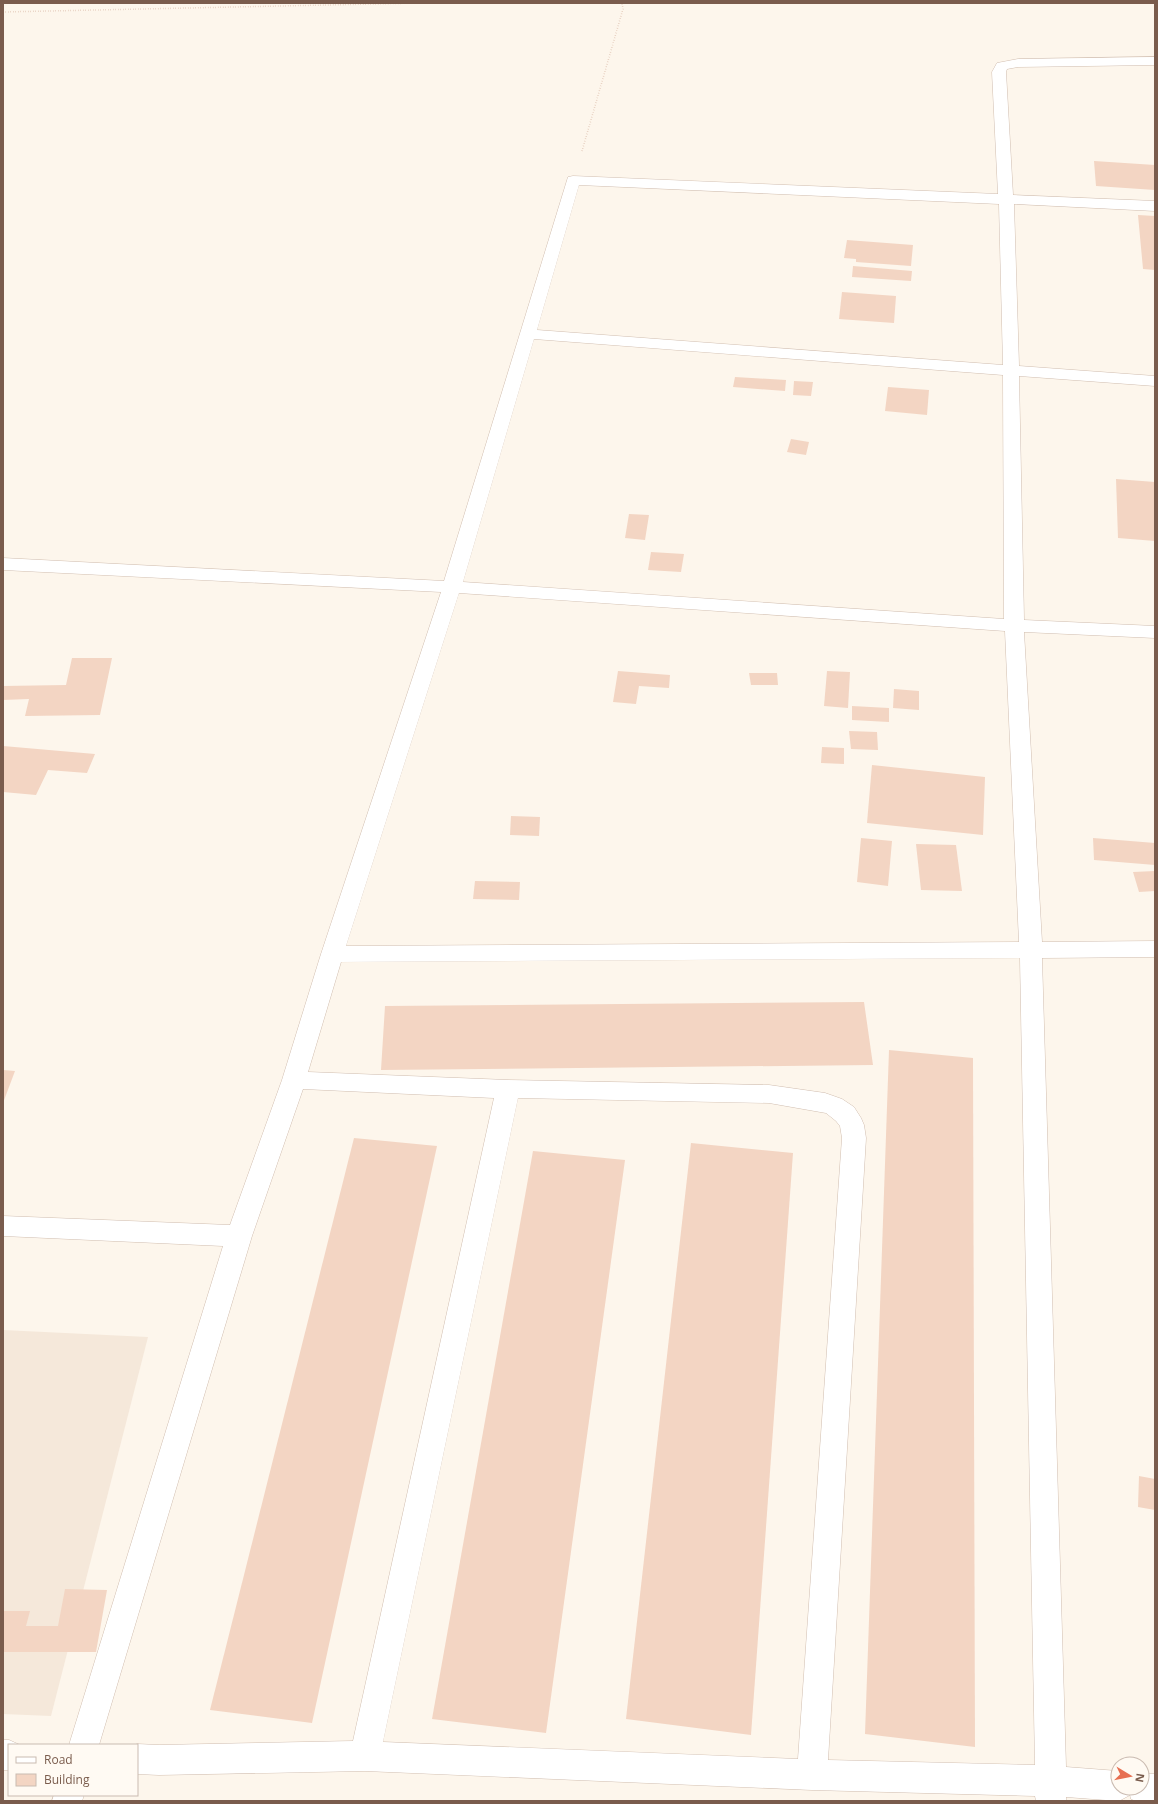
<svg xmlns="http://www.w3.org/2000/svg" width="1158" height="1804" font-family="'Open Sans',sans-serif">
<style>
.residential{fill:#f5e8da}
.building{fill:#f3d5c3}
.lines{fill:none;stroke-linecap:round;stroke-linejoin:round}
.street-casing{stroke:#d1beb0;stroke-width:1}
.path{stroke:#d9b8a5;stroke-width:1.5;stroke-dasharray:0.5 2;stroke-linecap:butt}
.street{fill:#fff;fill-rule:evenodd}
</style>
<rect width="100%" height="100%" fill="#fdf6ec"/>
<path class="residential" d="M3,1330L148,1337L51,1716L3,1714Z"/>
<g class="building">
<path d="M1094,161L1155,165V190L1096,186Z"/>
<path d="M1138,215L1155,216V270L1143,269Z"/>
<path d="M847,240L913,245L911,266L856,262V259L844,258Z"/>
<path d="M853,266L912,271L911,281L852,277Z"/>
<path d="M842,292L896,296L894,323L839,319Z"/>
<path d="M735,377L786,380L785,391L733,387Z"/>
<path d="M794,381L813,382L811,396L793,395Z"/>
<path d="M888,387L929,390L927,415L885,411Z"/>
<path d="M791,439L809,442L806,455L787,452Z"/>
<path d="M1116,479L1155,482V541L1118,538Z"/>
<path d="M629,514L649,515L645,540L625,538Z"/>
<path d="M651,552L684,554L681,572L648,570Z"/>
<path d="M72,658H112L100,715L25,716L29,699L3,700V686L66,685Z"/>
<path d="M618,671L670,675L669,688L639,686L636,704L613,702Z"/>
<path d="M827,671L850,672L848,708L824,706Z"/>
<path d="M749,673H777L778,685H751Z"/>
<path d="M894,689L919,691V710L893,708Z"/>
<path d="M852,706L889,708V722L852,720Z"/>
<path d="M849,731L877,732L878,750L851,749Z"/>
<path d="M3,746L95,754L87,773L48,770L36,795L3,792Z"/>
<path d="M822,747L844,748V764L821,763Z"/>
<path d="M872,765L985,777L983,835L867,823Z"/>
<path d="M511,816L540,817L539,836L510,835Z"/>
<path d="M861,838L892,841L888,886L857,882Z"/>
<path d="M1093,838L1155,843V865L1094,860Z"/>
<path d="M916,844L956,845L962,891L921,890Z"/>
<path d="M1155,871V891L1139,892L1133,872Z"/>
<path d="M475,881L520,882L519,900L473,899Z"/>
<path d="M864,1002L873,1065L381,1070L385,1006Z"/>
<path d="M889,1050L973,1058L975,1747L865,1734Z"/>
<path d="M3,1070L15,1071L3,1103Z"/>
<path d="M354,1138L437,1146L312,1723L210,1710Z"/>
<path d="M691,1143L793,1153L751,1735L626,1719Z"/>
<path d="M533,1151L625,1160L546,1733L432,1719Z"/>
<path d="M1139,1476L1155,1479V1510L1138,1507Z"/>
<path d="M65,1589L107,1590L96,1652H3V1611H30L26,1626H58Z"/>
</g>
<g class="lines">
<g class="street-casing">
<g id="street">
<path d="M1155,57V65L1018,67L1007,69L1006,72L1013,195L1155,201V211L1014,204L1019,366L1155,376V386L1019,376L1024,620L1155,626V638L1024,632L1042,942L1155,941V957L1042,958L1066,1767L1118,1771V1788H1142V1773L1155,1774V1801H1136L1131,1799L1130,1795L1119,1801L1066,1797V1801H1036L1035,1796L812,1790L365,1771L159,1775L137,1774V1745H135L137,1744L159,1745L353,1741L494,1098L303,1089L252,1236L99,1745H69L223,1246L3,1236V1216L230,1225L282,1080L321,954L441,592L3,570V558L444,581L568,177L573,176L998,194L992,72L997,63L1018,59ZM579,185L999,204L1003,365L537,330ZM534,339L1003,375L1004,619L463,582ZM459,593L1005,631L1019,942L346,946ZM1020,958L1035,1765L828,1760L866,1138L864,1125L861,1118L854,1107L842,1099L825,1093L769,1085L508,1080L308,1072L341,962ZM518,1098L769,1103L826,1113L836,1121L840,1126L842,1138L798,1759L383,1742Z"/>
<path d="M3,1740H9L20,1745H9V1770H3Z"/>
<path d="M54,1795H84L82,1801H52Z"/>
</g>
</g>
<g class="path">
<path d="M3,12L419,3"/>
<path d="M582,151L623,9L622,3"/>
</g>
<use href="#street" class="street"/>
</g>
<rect width="1158" height="1804" fill="none" stroke="#7a5c4d" stroke-width="8"/>
<rect x="8" y="1744" width="130" height="52" fill="#fffaf3" stroke="#cabbb1"/>
<rect x="16" y="1757" width="20" height="6" fill="#ffffff" stroke="#cabbb1"/>
<text x="44" y="1764" font-size="12" fill="#7a5c4d">Road</text>
<rect x="16" y="1774" width="20" height="12" fill="#f3d5c3" stroke="#cabbb1"/>
<text x="44" y="1784" font-size="12" fill="#7a5c4d">Building</text>
<g transform="translate(1130 1776) rotate(100)"><circle r="19" fill="#fffaf3" stroke="#cabbb1"/>
<path d="M0-3L7 15L0 10L-7 15Z" fill="#e76f51"/>
<text y="-6" font-size="11" font-weight="bold" text-anchor="middle" fill="#7a5c4d">N</text>
</g>
</svg>
